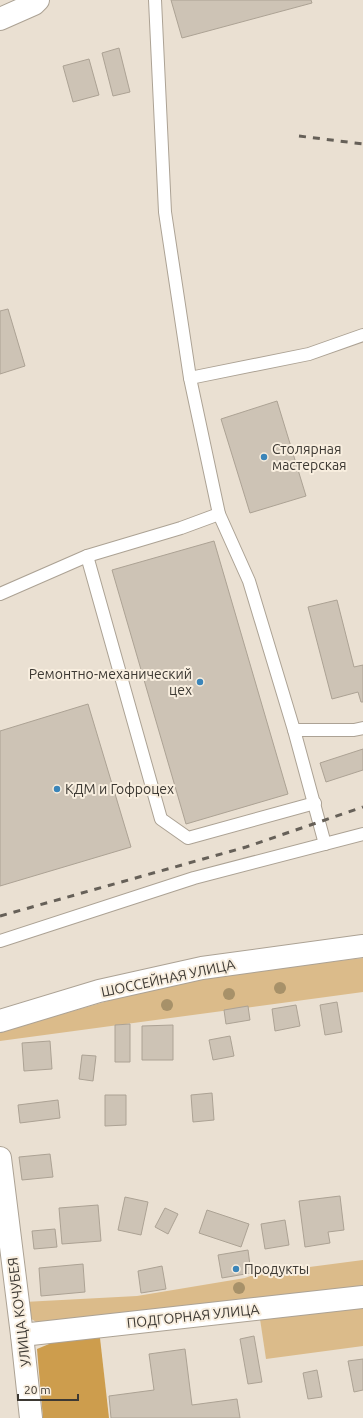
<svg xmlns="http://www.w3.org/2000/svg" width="363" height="1418" font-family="Ubuntu,sans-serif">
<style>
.green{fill:#dbbb8a}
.forest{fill:#cd9d4d}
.building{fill:#cdc3b5;stroke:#aca294}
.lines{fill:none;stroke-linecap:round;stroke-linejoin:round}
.service-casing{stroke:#aca294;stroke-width:14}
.minor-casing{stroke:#aca294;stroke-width:24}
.secondary-casing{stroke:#aca294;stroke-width:24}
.service{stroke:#fff;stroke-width:12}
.minor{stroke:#fff;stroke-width:22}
.secondary{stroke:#fff;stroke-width:22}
.rail{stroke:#666058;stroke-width:3;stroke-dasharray:7 7;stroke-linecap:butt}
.tree{fill:#a79169}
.poi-dot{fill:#3b85b9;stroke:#f8eedf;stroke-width:1.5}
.labels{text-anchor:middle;stroke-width:4;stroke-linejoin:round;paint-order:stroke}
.poi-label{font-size:14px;fill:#3d3933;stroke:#f8eedf;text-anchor:start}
.street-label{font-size:14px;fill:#3d3933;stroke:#f8eedf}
</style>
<rect width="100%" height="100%" fill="#eae0d2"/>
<g class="green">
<path d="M363,958V992L0,1041V1032L132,994L231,973Z"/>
<path d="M363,1260V1286L39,1324L30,1318L24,1302L137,1296L245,1278L256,1274Z"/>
<path d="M363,1307V1346L266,1359L260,1319Z"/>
</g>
<path class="forest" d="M100,1338L109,1418H43L37,1349L61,1339Z"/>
<g class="building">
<path d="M171,0H311L312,3L182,38Z"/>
<path d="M119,48L130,92L113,96L102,53Z"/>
<path d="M89,59L99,95L73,102L63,66Z"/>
<path d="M8,309L25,366L0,374V311Z"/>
<path d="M277,401L306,496L250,513L221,419Z"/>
<path d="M214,541L288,794L186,824L112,570Z"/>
<path d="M337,600L354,667L363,665V702H361L358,692L332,699L308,607Z"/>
<path d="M88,704L131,847L0,886V731Z"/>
<path d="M363,749V770L326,782L320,763Z"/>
<path d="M337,1002L342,1032L325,1035L320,1005Z"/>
<path d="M296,1005L300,1026L275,1031L272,1009Z"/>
<path d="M248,1006L250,1020L226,1024L224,1010Z"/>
<path d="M130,1024V1062H115V1025Z"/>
<path d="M173,1025V1060H142V1026Z"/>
<path d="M230,1036L234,1056L213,1060L209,1040Z"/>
<path d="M50,1041L52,1069L24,1071L22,1043Z"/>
<path d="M82,1055L96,1056L93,1081L79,1079Z"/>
<path d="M212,1093L214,1120L193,1122L191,1095Z"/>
<path d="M105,1095H126V1125L105,1126Z"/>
<path d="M58,1100L60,1118L20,1123L18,1105Z"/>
<path d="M50,1154L53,1177L22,1180L19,1157Z"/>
<path d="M340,1196L344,1230L328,1232L330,1243L305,1247L299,1201Z"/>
<path d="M125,1197L148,1202L141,1235L118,1230Z"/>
<path d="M98,1205L101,1241L62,1244L59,1208Z"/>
<path d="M165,1208L178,1214L168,1234L155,1227Z"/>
<path d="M207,1210L249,1224L241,1247L199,1233Z"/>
<path d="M285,1220L289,1245L265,1249L261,1224Z"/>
<path d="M55,1229L57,1247L34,1249L32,1231Z"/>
<path d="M248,1250L251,1273L222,1278L218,1255Z"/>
<path d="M83,1264L85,1292L41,1296L39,1268Z"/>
<path d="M162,1266L166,1289L141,1293L138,1271Z"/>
<path d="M254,1336L262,1382L248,1384L240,1339Z"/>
<path d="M185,1349L192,1405L237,1399L240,1418H111L109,1396L154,1390L149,1354Z"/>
<path d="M363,1359V1390L354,1392L348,1361Z"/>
<path d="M317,1370L322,1397L308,1399L303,1373Z"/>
</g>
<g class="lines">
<g class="service-casing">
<g id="service">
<path d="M155,0L165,212L190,378L219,514L249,581L294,730L325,844"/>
<path d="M190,378L309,354L363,335"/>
<path d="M87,556L161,819L188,838L315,803"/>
<path d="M0,594L87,556L181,528L219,514"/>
<path d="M294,730H354L363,728"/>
<path d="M0,941L194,878L363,834"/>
</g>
</g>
<g class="minor-casing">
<g id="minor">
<path d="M0,1021L99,991L202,968L363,946"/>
<path d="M0,1158L22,1335L31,1418"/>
<path d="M22,1335L363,1297"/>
</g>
</g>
<g class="secondary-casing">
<path id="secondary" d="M0,19L34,4L38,0"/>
</g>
<use href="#service" class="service"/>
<use href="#minor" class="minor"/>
<use href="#secondary" class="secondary"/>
<g class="rail">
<path d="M299,136L363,144"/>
<path d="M0,916L246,847L363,807"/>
</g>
</g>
<g class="tree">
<circle cx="280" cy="988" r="6"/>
<circle cx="229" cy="994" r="6"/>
<circle cx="167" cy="1005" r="6"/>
<circle cx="239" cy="1288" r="6"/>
</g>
<g class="poi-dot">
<circle cx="264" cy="457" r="4"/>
<circle cx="200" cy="682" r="4"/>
<circle cx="57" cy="789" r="4"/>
<circle cx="236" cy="1269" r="4"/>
</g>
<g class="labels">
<g class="poi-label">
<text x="272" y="454">Столярная<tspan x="272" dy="16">мастерская</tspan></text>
<text x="192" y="679" text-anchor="end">Ремонтно-механический<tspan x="192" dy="16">цех</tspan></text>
<text x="65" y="794">КДМ и Гофроцех</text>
<text x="244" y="1274">Продукты</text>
</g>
<g class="street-label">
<text transform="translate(168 978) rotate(-12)" y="5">ШОССЕЙНАЯ УЛИЦА</text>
<text transform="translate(19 1312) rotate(-97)" y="5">УЛИЦА КОЧУБЕЯ</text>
<text transform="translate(193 1316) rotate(-6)" y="5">ПОДГОРНАЯ УЛИЦА</text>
</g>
</g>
<path d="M18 1394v6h60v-6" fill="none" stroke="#3d3933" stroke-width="2"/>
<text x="24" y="1394" font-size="12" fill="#3d3933" stroke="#f8eedf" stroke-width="3" paint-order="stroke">20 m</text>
</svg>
